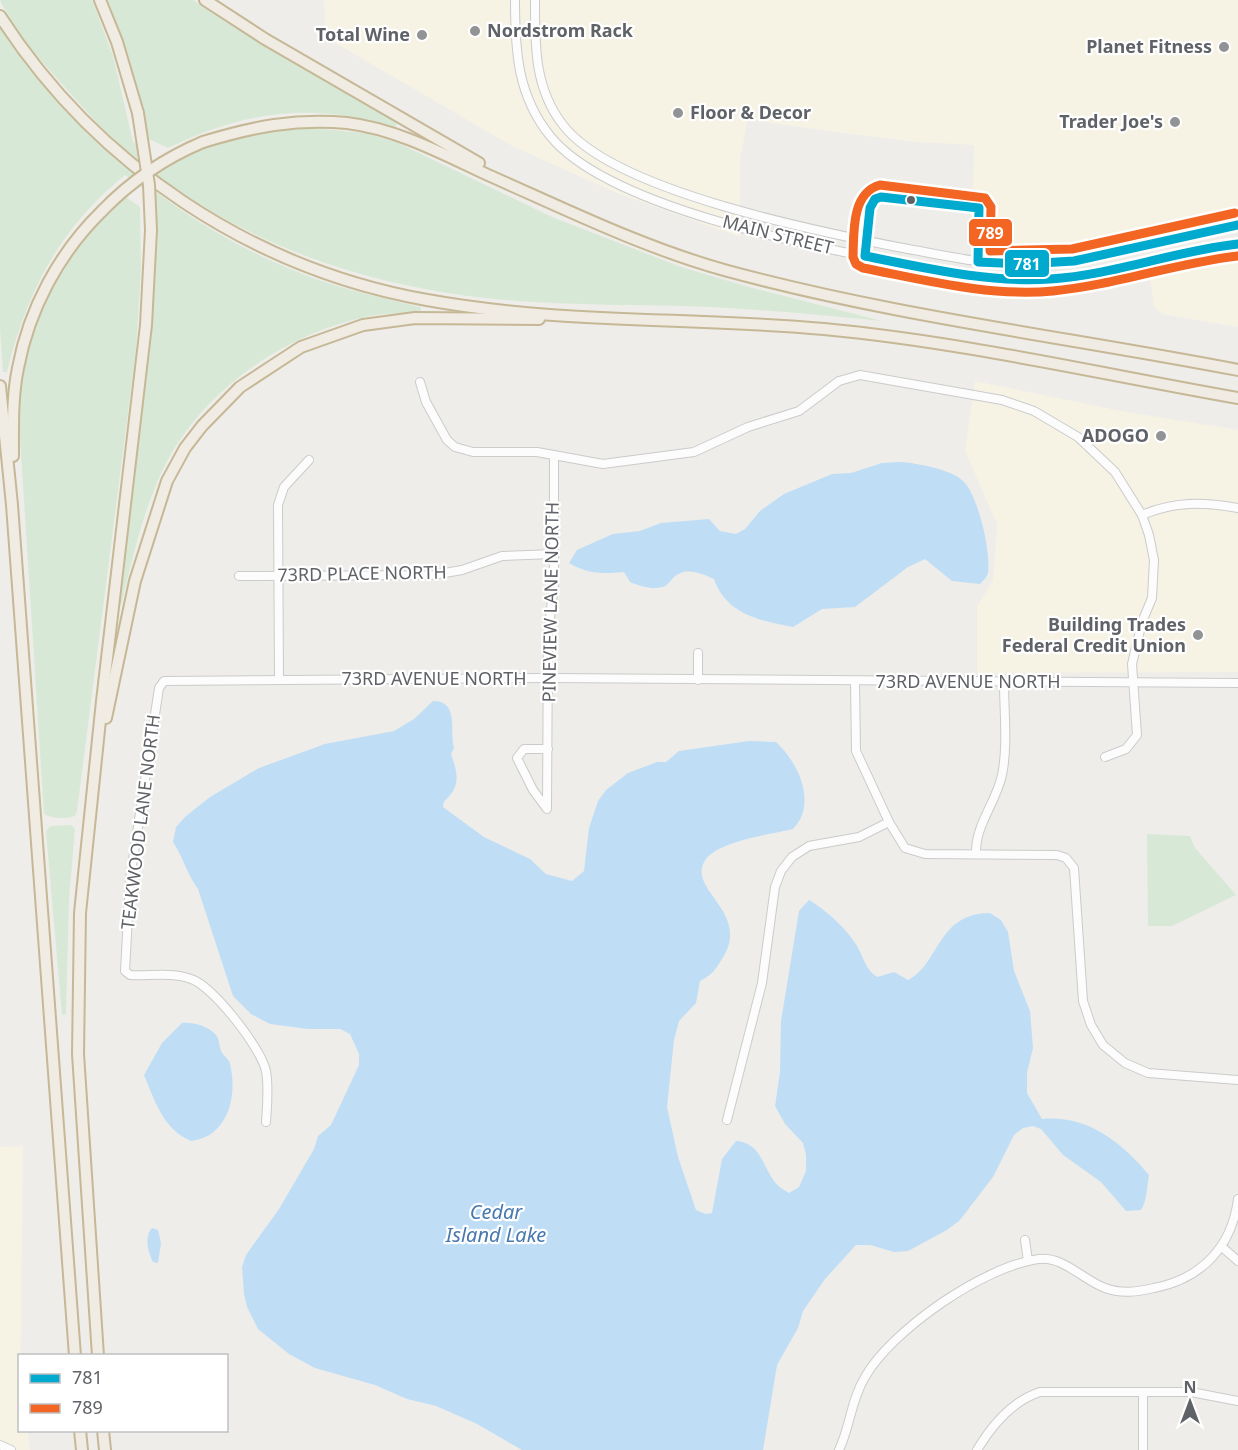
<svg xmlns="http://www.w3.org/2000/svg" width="1238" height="1450" font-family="'Noto Sans',sans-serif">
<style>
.commercial{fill:#f6f2e4}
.green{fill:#d7e9d6}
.water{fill:#bfdef6}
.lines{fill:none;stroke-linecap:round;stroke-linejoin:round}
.minor-casing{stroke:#cbcbcb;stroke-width:10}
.highway-casing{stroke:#c6b896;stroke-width:14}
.minor{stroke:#fcfcfc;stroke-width:8}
.highway{stroke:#f0ece3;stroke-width:10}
.highway-bridge-casing{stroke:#c6b896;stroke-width:14;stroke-linecap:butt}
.highway-bridge{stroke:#f0ece3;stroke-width:10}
.bus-1-casing{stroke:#fff;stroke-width:14}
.bus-2-casing{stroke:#fff;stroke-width:14}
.bus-1{stroke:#00a9ce;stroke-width:9}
.bus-2{stroke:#f26522;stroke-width:9}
.poi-dot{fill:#919394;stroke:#fff;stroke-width:2}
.bus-dot{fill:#5f6267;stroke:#fff;stroke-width:2}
.labels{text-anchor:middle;stroke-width:4.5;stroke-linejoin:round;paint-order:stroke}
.poi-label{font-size:18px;font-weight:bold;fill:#5f6267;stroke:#fff;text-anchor:end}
.street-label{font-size:18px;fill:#5f6267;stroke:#fff}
.water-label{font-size:20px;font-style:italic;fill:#4778af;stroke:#fff}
.line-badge{stroke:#fff;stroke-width:2}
.badge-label{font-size:16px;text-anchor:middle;font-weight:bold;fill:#fff}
</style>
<rect width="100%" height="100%" fill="#eeede9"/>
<g class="commercial">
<path d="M324,0H1238V216L1055,254L971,251L974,145L916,142L843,133L770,123L748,117L740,160V237L617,193L514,147L325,37Z"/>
<path d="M1238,253V327L1162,314L1154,307L1149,268L1170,263Z"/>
<path d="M975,381L1121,411L1238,430V672L977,673V606L993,581L997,524L965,451Z"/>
<path d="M23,1146L20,1430L28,1431L30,1450H0V1147Z"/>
</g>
<g class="green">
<path d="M0,0H92L113,56L133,142L162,168L205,146L263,131L299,127L365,133L396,142L552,217L681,267L749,287L882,321C825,315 767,310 709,307C641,304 573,306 505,300C345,286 186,226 78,102C51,71 17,38 0,0Z"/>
<path d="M108,0H193L260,43L397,123L396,127C312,102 247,110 168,148L147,138L130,68Z"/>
<path d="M0,27C78,140 185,232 316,279C350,291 386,299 421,307V312C406,313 390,313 376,315C284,331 192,396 157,483C140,523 131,564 121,606L118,605C132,470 161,333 153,196L125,175C59,229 27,291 7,372H3L0,328Z"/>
<path d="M124,196L140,207L141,269L136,350L77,811L75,816C65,819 53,819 44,814L20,438H17C20,333 48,268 124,196Z"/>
<path d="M71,825L75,829L69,899L66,1014L62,1015L46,831L51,826Z"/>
<path d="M1147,834L1190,836L1195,848L1236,895L1172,926H1148Z"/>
</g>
<g class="water">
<path d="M900,462C917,463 949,469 962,480C978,493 991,552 988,573C987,577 983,581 980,584L952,581L925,559L908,567L855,607L822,609L793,627C760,621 726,614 714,579C701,573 685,566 673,578C670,581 668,585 663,587C652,590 640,586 630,582L624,572C603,574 587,574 569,563L577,550L613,534L640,531L661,523L709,519L720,531L736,534L745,529L760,511L784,494L832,474L851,473L882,463Z"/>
<path d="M433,701C460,701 449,731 454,748L451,754C456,769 461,782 450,795C446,801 443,800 443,807L484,837L530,859L546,874L572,881L584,871L589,828L598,801L606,790L628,773L657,762H666L679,751L749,741L776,742C798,762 818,804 793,829C772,834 720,841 706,859C684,889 753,912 722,959C716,969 711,976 700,981L696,1003L679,1021L674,1040L667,1107L678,1157L696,1210L706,1214L712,1213L722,1159L736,1141C761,1143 762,1165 774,1181C777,1186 784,1190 789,1193L799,1187L806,1171V1155L803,1143L785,1124L775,1106L780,1072L781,1021L799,911L809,900C826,910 847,929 857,946C864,958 865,969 877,977L894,972L908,980C940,964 937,913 990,913L1001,920L1008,932L1014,971L1030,1011L1033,1048L1027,1073V1093L1042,1119C1088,1115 1121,1142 1149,1175C1147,1186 1147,1201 1141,1210L1126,1211L1101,1182L1063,1155L1041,1129L1033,1126L1023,1128L1014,1135L993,1177L960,1220L947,1230L908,1251L894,1252L870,1245H856L825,1279L803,1311L798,1328L777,1365L763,1450H522L477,1424L436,1406L407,1399L375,1385L315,1368L289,1354L258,1329L247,1307L244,1294L242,1267L246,1255L279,1209L314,1149L318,1136L331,1125L359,1065V1054L350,1034L340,1029H308L270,1024L251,1014L233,996L198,889C187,874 183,857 173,842L176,827L186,816L210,797L259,768L325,744L394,731L414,719Z"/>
<path d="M182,1023C193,1022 208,1026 216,1035C220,1040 219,1048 222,1053C225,1057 229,1059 230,1064C238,1096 228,1137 191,1141C163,1129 155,1101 144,1075L162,1043Z"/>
<path d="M152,1228L158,1230L161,1243L158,1263L153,1262C148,1253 144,1236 152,1228Z"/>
</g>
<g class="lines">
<g class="minor-casing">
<g id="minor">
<path d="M515,0C515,50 517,96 551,137C609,207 809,246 899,263C947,271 994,283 1043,280C1109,276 1171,248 1238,244"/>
<path d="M535,0C535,45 534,88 563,125C614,192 825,233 908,249C947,256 985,265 1025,264C1098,263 1165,231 1238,225"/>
<path d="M420,382L426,402L447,440L455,447L473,452H537L603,464L694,452L748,427L799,411L839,381L860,375L1002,400L1034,411L1078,437L1115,472L1142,515L1149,535L1154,560L1152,598L1142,622L1132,664L1137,735L1126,749L1105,757"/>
<path d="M1142,515C1175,501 1203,502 1238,508"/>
<path d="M239,576L433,575L462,570L502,556L554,554"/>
<path d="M279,679L278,505L284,487L309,460"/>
<path d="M698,680V653"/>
<path d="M855,681L856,751L889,822L905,848L925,854L1057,855L1066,858L1074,868L1083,1001L1091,1025L1103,1045L1125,1063L1148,1073L1238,1080"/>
<path d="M548,749H524L517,758L533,790L547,809L548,634L554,584V455"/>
<path d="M976,854C975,825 996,803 1002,775C1008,746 1004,712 1004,682"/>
<path d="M727,1120L762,983L775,887L781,871L792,857L809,846L859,837L889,822"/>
<path d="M266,1122C267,1106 269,1088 266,1071C261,1048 213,986 191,979C172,972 150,976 130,975L125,971L130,879L159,688L164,681L549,678L1238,683"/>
<path d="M1025,1240L1028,1261"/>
<path d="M1222,1247L1238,1261"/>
<path d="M1143,1392V1449"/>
<path d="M0,1445L11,1450"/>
<path d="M839,1450C850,1427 851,1400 865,1377C892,1330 984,1266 1039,1259C1063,1256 1083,1280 1105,1288C1121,1294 1137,1292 1154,1288C1201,1279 1232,1247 1238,1199"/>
<path d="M977,1450C992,1425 1012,1401 1040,1392H1191L1238,1401"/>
</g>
</g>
<g class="highway-casing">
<g id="highway">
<path d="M100,0L117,42L138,113"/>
<path d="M205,0L265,39L479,163"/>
<path d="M0,16C96,165 252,269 427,300C558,324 692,317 824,329C963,342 1101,374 1238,398"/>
<path d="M203,142C252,127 296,118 347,123C397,129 443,154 488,175C565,209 642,247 724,270C892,316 1067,337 1238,370"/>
<path d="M0,386L12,505L75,1356"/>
<path d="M13,456C13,427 12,397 18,368C29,309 59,253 102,211"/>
<path d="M106,718L135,581L167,481L185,448L202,426L240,387L301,347L363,325L415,318L539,319"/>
<path d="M98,1356L78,1054L80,913L102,701L146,325L151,230"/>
<path d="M80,1430L82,1450"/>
<path d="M103,1430L105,1450"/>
</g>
</g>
<use href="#minor" class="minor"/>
<use href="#highway" class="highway"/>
<g class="highway-bridge-casing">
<g id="highway-bridge">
<path d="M138,113L149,185L151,230"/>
<path d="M102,211C131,181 165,158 203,142"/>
</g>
</g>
<use href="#highway-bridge" class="highway-bridge"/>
<g class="bus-1-casing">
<path id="bus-1" d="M1238,225L1074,261L1024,264L978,262L979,208L881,197L875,199L870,208L865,256C926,268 988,283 1050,279C1114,275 1174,251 1238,244"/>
</g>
<g class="bus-2-casing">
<path id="bus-2" d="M1235,213L1072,249L990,251L991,207L985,198L880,185C851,193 854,233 853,257L856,264L863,268C925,280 990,297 1053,291C1116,285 1175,263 1238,256"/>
</g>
<use href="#bus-1" class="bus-1"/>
<use href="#bus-2" class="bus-2"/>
</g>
<g class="poi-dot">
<circle cx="475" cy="31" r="6"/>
<circle cx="422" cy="35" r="6"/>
<circle cx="1224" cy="47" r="6"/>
<circle cx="678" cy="113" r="6"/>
<circle cx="1175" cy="122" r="6"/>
<circle cx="1161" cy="436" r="6"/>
<circle cx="1198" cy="635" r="6"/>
</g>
<circle class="bus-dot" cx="911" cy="200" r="5"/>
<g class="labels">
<g class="poi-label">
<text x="487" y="37" text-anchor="start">Nordstrom Rack</text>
<text x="410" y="41">Total Wine</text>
<text x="1212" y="53">Planet Fitness</text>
<text x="690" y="119" text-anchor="start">Floor &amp; Decor</text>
<text x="1163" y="128">Trader Joe's</text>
<text x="1149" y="442">ADOGO</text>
<text x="1186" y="631">Building Trades<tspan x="1186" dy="21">Federal Credit Union</tspan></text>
</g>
<g class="street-label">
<text transform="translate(778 235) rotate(14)" y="6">MAIN STREET</text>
<text transform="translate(362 574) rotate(-1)" y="6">73RD PLACE NORTH</text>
<text transform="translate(551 602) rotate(-89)" y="6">PINEVIEW LANE NORTH</text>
<text x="434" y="685">73RD AVENUE NORTH</text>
<text x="968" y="688">73RD AVENUE NORTH</text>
<text transform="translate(141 822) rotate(-83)" y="6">TEAKWOOD LANE NORTH</text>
</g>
<g class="water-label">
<text x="496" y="1219">Cedar<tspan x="496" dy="23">Island Lake</tspan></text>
</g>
</g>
<g class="line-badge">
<rect x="968" y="218" width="45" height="29" rx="6" fill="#f26522"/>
<rect x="1004" y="249" width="46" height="29" rx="6" fill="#00a9ce"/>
</g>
<g class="badge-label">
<text x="990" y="239">789</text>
<text x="1027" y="270">781</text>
</g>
<rect x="18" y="1354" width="210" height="78" fill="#ffffff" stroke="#bfc0c2" stroke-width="1.5"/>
<rect x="30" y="1374" width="30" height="9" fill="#00a9ce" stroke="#bfc0c2" stroke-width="1.5"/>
<text x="72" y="1384" font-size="18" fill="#5f6267">781</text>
<rect x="30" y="1404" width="30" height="9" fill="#f26522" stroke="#bfc0c2" stroke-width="1.5"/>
<text x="72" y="1414" font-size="18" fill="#5f6267">789</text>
<g transform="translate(1190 1402)" stroke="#ffffff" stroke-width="4.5" paint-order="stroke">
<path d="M0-4.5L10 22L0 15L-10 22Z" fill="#5f6267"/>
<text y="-9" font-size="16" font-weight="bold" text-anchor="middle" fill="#5f6267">N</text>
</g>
</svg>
